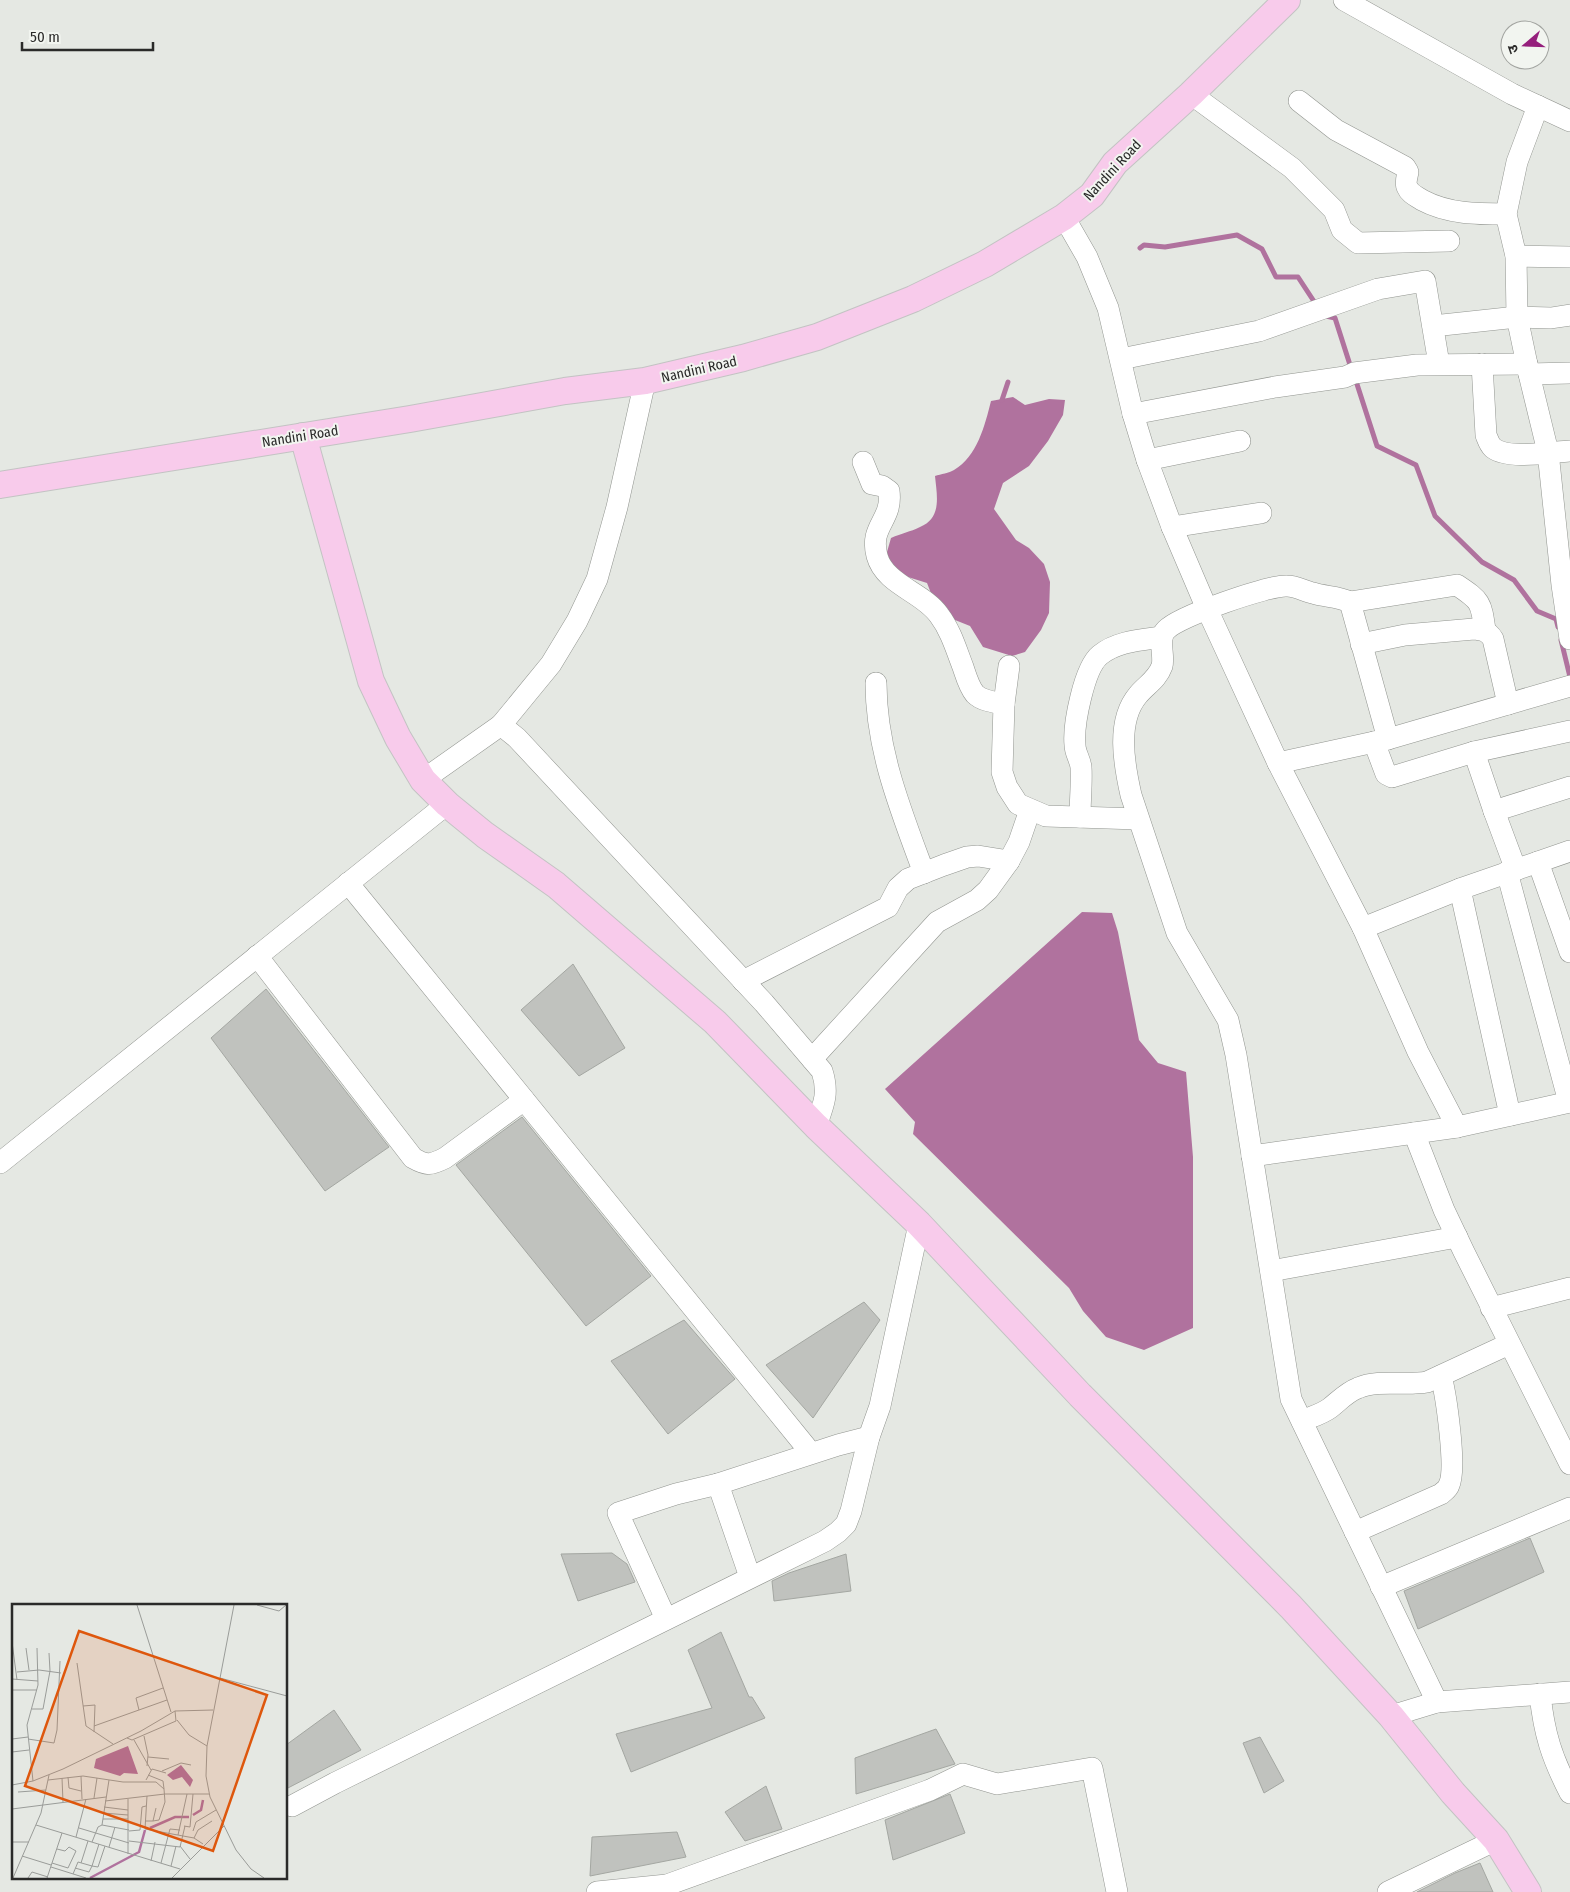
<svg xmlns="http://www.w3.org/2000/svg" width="1570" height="1892" font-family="'Fira Sans Condensed','Noto Sans Devanagari',sans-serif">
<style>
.water{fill:#b0729e}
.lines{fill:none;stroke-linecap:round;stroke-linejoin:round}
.stream{stroke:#b0729e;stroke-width:5}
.building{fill:#c0c2be;stroke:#a4a7a2}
.minor-casing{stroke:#929590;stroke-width:22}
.major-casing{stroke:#c3c3c3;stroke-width:28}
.minor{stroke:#fff;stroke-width:21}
.major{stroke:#f8cbeb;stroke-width:26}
.labels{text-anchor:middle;stroke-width:4;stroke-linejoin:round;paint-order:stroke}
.street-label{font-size:14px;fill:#2a2a29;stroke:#f2f5f0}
.inset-river{fill:none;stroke:#b0729e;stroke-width:2.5}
.inset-road{fill:none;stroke:#9a9c99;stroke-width:1}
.view{fill:#de570d;fill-opacity:0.15;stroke:#de570d;stroke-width:2.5}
.inset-edge{fill:none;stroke:#2a2a29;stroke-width:2.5}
</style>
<rect width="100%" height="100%" fill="#e5e8e3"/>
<g class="water">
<path d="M1013,397L1025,405L1049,399L1065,400L1063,415L1048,441L1029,466L1003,483L994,509L1016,540L1029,548L1044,564L1050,582L1049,613L1041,630L1025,652L1012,656L983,647L970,626L950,618L936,606L927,583L892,572L887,552L891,538C902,533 910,532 920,527C942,518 937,496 935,476C941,474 949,473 954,470C977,457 985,425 991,401Z"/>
<path d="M1082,912L1112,913L1118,932L1139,1040L1158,1063L1186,1072L1193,1157V1328L1144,1350L1106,1337L1083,1311L1069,1288L913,1134L915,1122L885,1089Z"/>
</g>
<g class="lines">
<g class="stream">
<path d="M1140,248L1144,245L1165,247L1237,235L1262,249L1276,277H1298L1317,306"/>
<path d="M1326,316L1335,318L1351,368"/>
<path d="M1355,378L1377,446L1416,465L1435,516L1482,562L1514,580L1537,611L1556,619L1558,627"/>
<path d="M1002,400L1008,382"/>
<path d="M1561,640L1570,677"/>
</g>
</g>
<g class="building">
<path d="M573,964L625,1048L579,1076L521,1010Z"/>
<path d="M266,989L389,1147L325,1191L211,1038Z"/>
<path d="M522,1117L651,1276L586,1326L456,1165Z"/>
<path d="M864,1302L880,1320L813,1418L766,1365Z"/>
<path d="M684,1320L735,1379L668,1434L611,1361Z"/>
<path d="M1530,1538L1544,1572L1418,1629L1404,1591Z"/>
<path d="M612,1553L627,1564L635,1582L578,1601L561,1554Z"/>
<path d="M846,1554L851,1591L774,1601L772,1581L789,1573Z"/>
<path d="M721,1632L749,1697H752L765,1718L631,1772L616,1734L712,1708L688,1650Z"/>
<path d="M334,1710L361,1750L286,1789V1745Z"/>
<path d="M936,1729L955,1764L856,1794L855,1758Z"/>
<path d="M1260,1737L1284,1781L1264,1793L1243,1743Z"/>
<path d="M766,1786L782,1829L745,1841L725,1812Z"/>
<path d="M950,1794L965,1833L893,1860L885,1820Z"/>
<path d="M677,1832L686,1857L590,1876L592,1837Z"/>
<path d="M1480,1863L1493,1892H1417L1455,1873Z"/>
</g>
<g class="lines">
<g class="minor-casing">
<g id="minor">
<path d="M1344,0L1512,94L1570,121"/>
<path d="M1191,94L1292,168L1334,210L1342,230L1358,243L1449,241"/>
<path d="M1299,101L1336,130L1405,167L1408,172C1407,177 1405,183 1407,187C1410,194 1416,196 1422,200C1448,214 1477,214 1506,214"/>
<path d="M1538,106L1517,162L1506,214L1516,256L1517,317L1529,374L1548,452L1562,585L1570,639"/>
<path d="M1064,217L1087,257L1108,308L1133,414L1147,460L1172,527L1207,609L1278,763L1363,928L1418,1052L1457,1127"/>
<path d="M1516,256L1570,257"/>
<path d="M1433,326L1517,317L1551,318L1570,315"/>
<path d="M1121,359L1259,331L1378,289L1425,281L1439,364"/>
<path d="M1482,364L1486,435C1488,440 1489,444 1493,448C1509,460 1551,452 1570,451"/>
<path d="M1529,374L1570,373"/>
<path d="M1133,414L1275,387L1345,377L1354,373L1417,365L1527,364"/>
<path d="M1147,460L1240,441"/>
<path d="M863,462L872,484L882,486L889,491C893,521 869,525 877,556C885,585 923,592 939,615C951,631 956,649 963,667C966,676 969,687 975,694C982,701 994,702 1004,704"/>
<path d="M1172,527L1261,513"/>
<path d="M1350,602L1388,739"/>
<path d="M1361,644L1405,635L1474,629C1483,630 1488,631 1493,639L1508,704"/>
<path d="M1009,666L1004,704L1002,772L1007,787L1018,804L1046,816L1138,819"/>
<path d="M876,683C876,750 901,811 924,873"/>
<path d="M501,725L551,664L577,621L597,579L617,507L645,381"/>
<path d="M1374,742L1386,774L1392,777L1474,752L1570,731"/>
<path d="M1474,752L1494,811L1516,870"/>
<path d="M1278,763L1388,739L1570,686"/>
<path d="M423,780L501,725L517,738L764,1003L822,1071C829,1093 824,1104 816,1126"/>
<path d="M1494,811L1570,787"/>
<path d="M1080,817C1080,801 1082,783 1081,767C1080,759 1075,753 1075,745C1073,725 1084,668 1100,655C1117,641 1141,640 1162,637"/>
<path d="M1538,862L1570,952"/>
<path d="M1507,872L1569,1102"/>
<path d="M348,883L811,1453"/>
<path d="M1460,889L1510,1115"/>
<path d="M1363,928L1460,889L1570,851"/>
<path d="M257,956L413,1158C427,1166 431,1165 445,1158L524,1100"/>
<path d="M743,981L888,907L898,888L908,879L944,865L967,857L978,856L1009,861"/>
<path d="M812,1059L937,922L977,900L988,890L1009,861L1019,842L1030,810"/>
<path d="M1414,1133L1444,1210L1464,1252L1570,1464"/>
<path d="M1252,1156L1457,1127L1570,1102"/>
<path d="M0,1163L447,804"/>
<path d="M1271,1271L1457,1237"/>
<path d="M1491,1308L1570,1288"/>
<path d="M1302,1421C1311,1417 1322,1414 1330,1408C1339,1401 1347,1392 1358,1388C1379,1379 1405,1386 1427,1382L1509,1344"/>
<path d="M718,1484L750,1577"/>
<path d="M1355,1532L1441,1494C1444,1491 1448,1489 1449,1485C1457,1469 1446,1395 1441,1376"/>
<path d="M1381,1587L1570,1508"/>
<path d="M666,1619L618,1513L676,1494L718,1484L838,1445L869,1437"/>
<path d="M1540,1694C1544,1734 1552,1758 1570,1793"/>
<path d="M1437,1702L1291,1399L1236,1055L1228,1020L1177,933L1131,795C1124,764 1116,721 1138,695C1146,685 1157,680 1162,666C1165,655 1157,639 1166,630C1179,616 1269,585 1287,586C1296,586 1304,591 1313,593C1325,597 1338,596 1350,602L1457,585C1481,601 1481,602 1485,630"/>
<path d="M1391,1716L1437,1702L1570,1692"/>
<path d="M292,1806L335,1783L825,1541L838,1532L846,1524L851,1511L869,1437L880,1406L919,1224"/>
<path d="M597,1892L667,1885L930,1790L963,1774L997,1784L1092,1768L1117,1892"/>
<path d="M1388,1892L1496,1840"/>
</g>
</g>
<g class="major-casing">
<g id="major">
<path d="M303,436L371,681L398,738L423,780L447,804L485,835L556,885L715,1022L816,1126L919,1224L1080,1395L1291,1607L1391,1716L1453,1793L1496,1840L1528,1892"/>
<path d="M0,485L410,419L565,391L645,381L743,358L817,337L913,299L985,264L1064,217L1092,195L1115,163L1191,94L1287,0"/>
</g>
</g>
<use href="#minor" class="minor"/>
<use href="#major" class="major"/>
</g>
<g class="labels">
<g class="street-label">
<text transform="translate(1112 170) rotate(-47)" y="5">Nandini Road</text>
<text transform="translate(699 369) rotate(-13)" y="5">Nandini Road</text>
<text transform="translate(300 436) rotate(-9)" y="5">Nandini Road</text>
</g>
</g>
<g transform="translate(12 1604)">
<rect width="275" height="275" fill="#e5e8e3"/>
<path d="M116,142L126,170L112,169L108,172L82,164L84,155ZM169,161L181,176L178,183L170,173L161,176L155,171Z" fill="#b0729e"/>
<path class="inset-river" d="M181,211L189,206L191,196M138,224L163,213H177M78,274L127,248L133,226"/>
<path class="inset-road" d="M125,1L159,108M222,1L195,142L194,172L198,193L224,246L239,265L252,274M245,1L267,7L274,1M0,38L5,76M14,44L17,66M65,59L74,122L101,140M5,68L27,66L49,69M208,74L275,92M0,75L26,77M1,86H25M71,102L83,101L82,128M20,105H31L38,67L37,49M127,106L124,94L151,84M165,116L177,131L195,142M82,122L155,96M132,132L136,151L135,162M115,134L120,136L164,117L163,107M0,135L16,133M16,135L42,139L45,126L48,57M122,136L139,166M0,148L17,146M136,153L157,155M150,167L169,159L179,161M136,171L151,177L152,185M69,172L70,195M56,173L57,184L69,187M50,174L51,198M36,176L71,172L111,178H144L152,185L153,198L147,216L141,217M97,176L90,221L117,226M134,176L140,165L154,169M21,177L15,121L26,81L25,44M0,181L21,177L51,165L129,127L163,107L201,106M6,188L34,186M135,192L133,225L182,234L191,240M82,194L85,174M116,195V250M93,197L153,190H197M92,203L116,206M0,205L94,193M91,209L116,211M91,215H116M133,217H141L144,204M24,221L168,265M172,222L178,223L181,190M67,224L117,239M117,227L128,226L130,203L134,202M181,227L184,218L204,206M166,231L175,190M64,233L74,195M182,234L186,226L200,217M117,237L168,243L173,222M0,238H17M80,238L86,223L90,221M168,242L178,255M97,243L103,223M10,252L39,261M139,257L143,238M40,259L56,264L64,247L57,243L53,247L45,245M69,259L76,237M149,259L158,225L168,226M159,262L164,242M39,263L74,274M63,264L77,268L80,262L86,263L93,242M61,270L66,258L80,262L87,240M1,274L29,209L37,171M16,274L20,268L36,273M35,274L50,229M160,274L212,222"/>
<path class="view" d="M67,27L255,91L201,247L13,182Z"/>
<rect width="275" height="275" class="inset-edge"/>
</g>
<g transform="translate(1525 45) rotate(251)"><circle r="24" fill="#f2f5f0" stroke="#a2a4a0"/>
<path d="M0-4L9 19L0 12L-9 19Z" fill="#951f7c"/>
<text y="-8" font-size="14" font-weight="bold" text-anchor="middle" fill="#2a2a29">उ</text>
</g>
<path d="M22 42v8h131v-8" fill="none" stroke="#2a2a29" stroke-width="2.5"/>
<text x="30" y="42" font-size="15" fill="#2a2a29" stroke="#f2f5f0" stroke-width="4" paint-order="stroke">50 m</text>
</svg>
